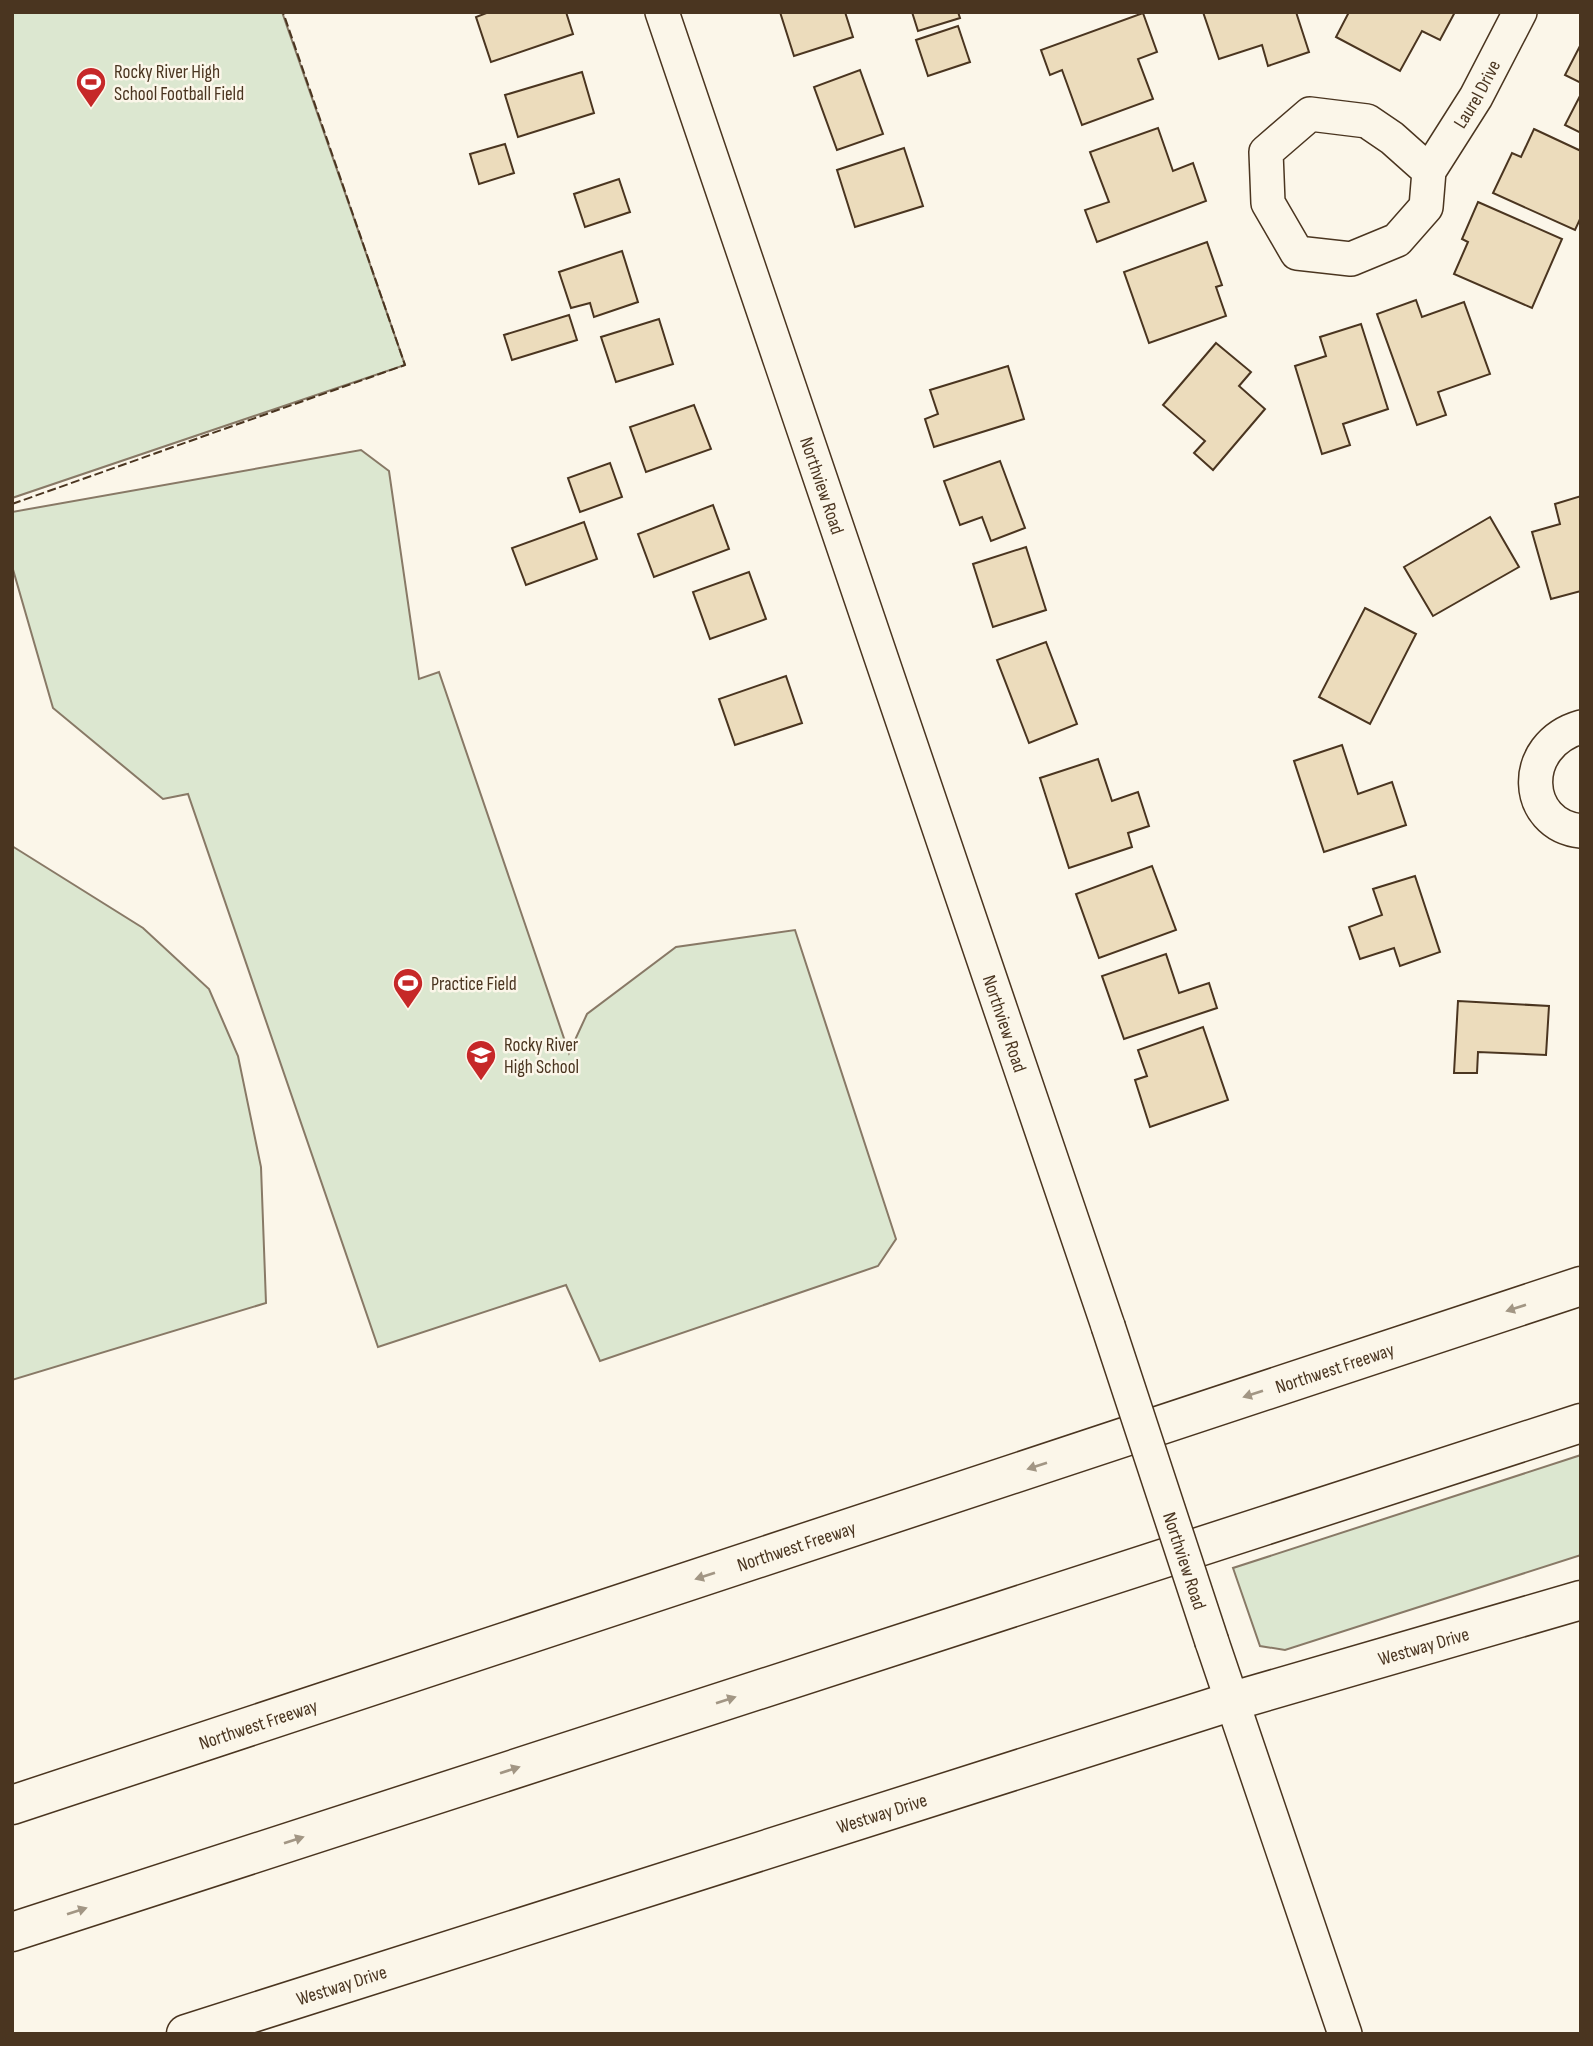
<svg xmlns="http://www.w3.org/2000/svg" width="1593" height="2046" font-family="'Sofia Sans Condensed',sans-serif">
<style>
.green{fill:#dce7d0;stroke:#887966;stroke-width:2}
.building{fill:#ecdcbc;stroke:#4a3520;stroke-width:2}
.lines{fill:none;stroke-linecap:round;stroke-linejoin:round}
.minor-casing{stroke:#4a3520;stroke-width:36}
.secondary-casing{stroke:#4a3520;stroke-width:41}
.motorway-casing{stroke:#4a3520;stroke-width:41}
.minor{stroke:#fbf6e9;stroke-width:33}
.secondary{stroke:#fbf6e9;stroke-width:38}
.motorway{stroke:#fbf6e9;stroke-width:38}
.minor-bridge-casing{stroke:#4a3520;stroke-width:36;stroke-linecap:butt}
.minor-bridge{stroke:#fbf6e9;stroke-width:33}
.fence{stroke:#4a3520;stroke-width:2;stroke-dasharray:9 3.5;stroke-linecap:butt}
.oneway{fill:#a29684}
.labels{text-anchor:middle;stroke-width:5;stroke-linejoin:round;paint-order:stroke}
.poi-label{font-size:19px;fill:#4a3520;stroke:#fbf6e9;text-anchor:start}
.street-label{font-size:19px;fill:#4a3520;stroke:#fbf6e9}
</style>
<rect width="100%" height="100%" fill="#fbf6e9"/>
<g class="green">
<path d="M12,12H282L405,365L12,498Z"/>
<path d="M361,450L389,471L419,679L439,672L569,1053L587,1014L676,947L795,930L896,1239L878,1266L600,1361L566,1285L378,1347L188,794L163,799L53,708L12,566V512Z"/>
<path d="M12,846L143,928L209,989L238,1056L261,1167L266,1303L12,1380Z"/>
<path d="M1581,1455V1555L1285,1650L1260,1646L1233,1568Z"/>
</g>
<g class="building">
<path d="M489,12H566L573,34L491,62L476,17Z"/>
<path d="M780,12H845L853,37L794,56Z"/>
<path d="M912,12H958L960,18L918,31Z"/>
<path d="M1203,12H1296L1309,52L1268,66L1262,45L1219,59Z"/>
<path d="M1349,12H1455L1440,40L1422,31L1400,71L1336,37Z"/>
<path d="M1143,13L1157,52L1138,59L1153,99L1082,125L1062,70L1050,75L1041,50Z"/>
<path d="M958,26L970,62L928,76L916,40Z"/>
<path d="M1581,44V83L1565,75Z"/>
<path d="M860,70L883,134L837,150L814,87Z"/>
<path d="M582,72L594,113L518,137L505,95Z"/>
<path d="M1581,94V133L1565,125Z"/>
<path d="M1158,128L1173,171L1193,163L1206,201L1097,242L1085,210L1109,202L1090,152Z"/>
<path d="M1534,129L1581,151V217L1575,230L1493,193L1512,153L1521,157Z"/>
<path d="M505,144L514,173L479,184L470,154Z"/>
<path d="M904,148L923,206L855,227L837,170Z"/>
<path d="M619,179L630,212L585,227L574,194Z"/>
<path d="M1478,202L1562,239L1532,308L1454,274L1468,242L1462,239Z"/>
<path d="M1207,242L1222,285L1216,287L1226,316L1149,343L1124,272Z"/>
<path d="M622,251L638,302L594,317L590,303L571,308L559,272Z"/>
<path d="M1416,300L1422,317L1464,302L1490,374L1438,392L1446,415L1417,425L1377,314Z"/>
<path d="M569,315L577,340L512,360L504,335Z"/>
<path d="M659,319L673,364L616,382L601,337Z"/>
<path d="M1361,324L1388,409L1343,424L1350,445L1322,454L1295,366L1326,356L1320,337Z"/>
<path d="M1216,343L1251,372L1239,386L1265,409L1213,470L1194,453L1205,441L1163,405Z"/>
<path d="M1008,366L1024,419L934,447L925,419L938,414L930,390Z"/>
<path d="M694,405L711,449L646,472L630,427Z"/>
<path d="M1000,461L1025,528L991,541L982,517L960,525L944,481Z"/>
<path d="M610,463L622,497L580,512L568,478Z"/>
<path d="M1581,496V591L1551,599L1532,532L1560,524L1555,504Z"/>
<path d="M713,505L729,549L654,577L638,534Z"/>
<path d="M1490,517L1519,567L1433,616L1404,567Z"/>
<path d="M584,522L597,559L526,585L512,548Z"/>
<path d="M1026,547L1046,610L993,627L973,564Z"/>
<path d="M749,572L766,619L710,639L693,592Z"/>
<path d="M1365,608L1416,634L1370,724L1319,697Z"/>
<path d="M1046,642L1077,724L1029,743L997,660Z"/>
<path d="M786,676L802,723L735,745L719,699Z"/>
<path d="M1342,745L1358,794L1392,782L1406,825L1324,852L1294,761Z"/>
<path d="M1098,759L1112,801L1138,792L1149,826L1128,833L1132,847L1069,868L1040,778Z"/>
<path d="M1152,866L1176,930L1099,958L1076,894Z"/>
<path d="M1415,876L1440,952L1400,966L1394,948L1360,959L1349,927L1382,915L1373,889Z"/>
<path d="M1166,954L1179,993L1209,983L1217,1008L1124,1039L1102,976Z"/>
<path d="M1458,1001L1549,1006L1546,1055L1478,1052L1477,1073H1454Z"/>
<path d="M1203,1027L1228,1100L1150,1127L1135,1080L1147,1076L1138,1050Z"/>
</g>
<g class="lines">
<g class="minor-casing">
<g id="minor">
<path id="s1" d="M662,12L1108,1326"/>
<path id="s2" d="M1429,171L1392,138L1367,121L1310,114L1266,152L1268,203L1297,253L1351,259L1397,240L1426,207L1429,171L1476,97L1520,12"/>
<path d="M1581,727C1518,745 1523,825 1581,831"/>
<path d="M1212,1642L1345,2034"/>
</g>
</g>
<g class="secondary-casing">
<g id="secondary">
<path id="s3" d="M186,2034L1233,1701L1581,1600"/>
</g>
</g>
<g class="motorway-casing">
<g id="motorway">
<path id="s4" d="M12,1805L1581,1286"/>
<path d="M12,1932L1581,1423"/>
</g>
</g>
<use href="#minor" class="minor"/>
<use href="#secondary" class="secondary"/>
<use href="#motorway" class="motorway"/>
<g class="minor-bridge-casing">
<g id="minor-bridge">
<path id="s5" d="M1108,1326L1212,1642"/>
</g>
</g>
<use href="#minor-bridge" class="minor-bridge"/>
<path class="fence" d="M12,504L405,365L283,12"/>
</g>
<defs><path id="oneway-solid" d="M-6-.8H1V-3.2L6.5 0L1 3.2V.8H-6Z" transform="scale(1.75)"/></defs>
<g class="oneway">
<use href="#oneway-solid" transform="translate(1516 1308) rotate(162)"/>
<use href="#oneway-solid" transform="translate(1253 1394) rotate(162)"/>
<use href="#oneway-solid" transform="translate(1037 1466) rotate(162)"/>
<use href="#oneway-solid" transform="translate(705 1576) rotate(162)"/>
<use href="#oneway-solid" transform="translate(726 1700) rotate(-18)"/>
<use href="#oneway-solid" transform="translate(510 1770) rotate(-18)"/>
<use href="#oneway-solid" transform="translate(294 1840) rotate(-18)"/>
<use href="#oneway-solid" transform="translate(77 1911) rotate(-18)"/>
</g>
<defs>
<g id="stadium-pin" transform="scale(1.575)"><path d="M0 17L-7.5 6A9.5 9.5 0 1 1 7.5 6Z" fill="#c62828" stroke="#fbf6e9"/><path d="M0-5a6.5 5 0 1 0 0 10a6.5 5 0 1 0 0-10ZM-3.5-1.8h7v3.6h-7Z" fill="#fff"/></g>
<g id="school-pin" transform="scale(1.575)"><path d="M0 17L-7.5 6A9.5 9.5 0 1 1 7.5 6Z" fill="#c62828" stroke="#fbf6e9"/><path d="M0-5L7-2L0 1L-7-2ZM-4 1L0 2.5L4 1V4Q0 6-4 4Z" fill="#fff"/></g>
</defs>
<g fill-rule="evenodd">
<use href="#stadium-pin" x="91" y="82"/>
<use href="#stadium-pin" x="408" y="983"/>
<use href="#school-pin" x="481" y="1055"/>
</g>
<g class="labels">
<g class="poi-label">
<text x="114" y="78">Rocky River High<tspan x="114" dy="22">School Football Field</tspan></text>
<text x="431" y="990">Practice Field</text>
<text x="504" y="1051">Rocky River<tspan x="504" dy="22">High School</tspan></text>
</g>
<g class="street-label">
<text dy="7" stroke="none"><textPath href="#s2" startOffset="579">Laurel Drive</textPath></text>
<text dy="7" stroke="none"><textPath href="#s1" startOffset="500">Northview Road</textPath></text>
<text dy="7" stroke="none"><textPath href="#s1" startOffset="1068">Northview Road</textPath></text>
<text dy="7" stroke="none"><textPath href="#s4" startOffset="1393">Northwest Freeway</textPath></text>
<text dy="7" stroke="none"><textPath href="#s4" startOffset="826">Northwest Freeway</textPath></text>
<text dy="7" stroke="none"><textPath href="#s5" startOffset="247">Northview Road</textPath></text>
<text dy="7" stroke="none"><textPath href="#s3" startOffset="1297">Westway Drive</textPath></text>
<text dy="7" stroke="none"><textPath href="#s4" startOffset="259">Northwest Freeway</textPath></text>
<text dy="7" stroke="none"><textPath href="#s3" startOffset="730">Westway Drive</textPath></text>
<text dy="7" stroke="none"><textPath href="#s3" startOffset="163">Westway Drive</textPath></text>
</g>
</g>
<rect width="1593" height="2046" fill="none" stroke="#4a3520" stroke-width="28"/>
</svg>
